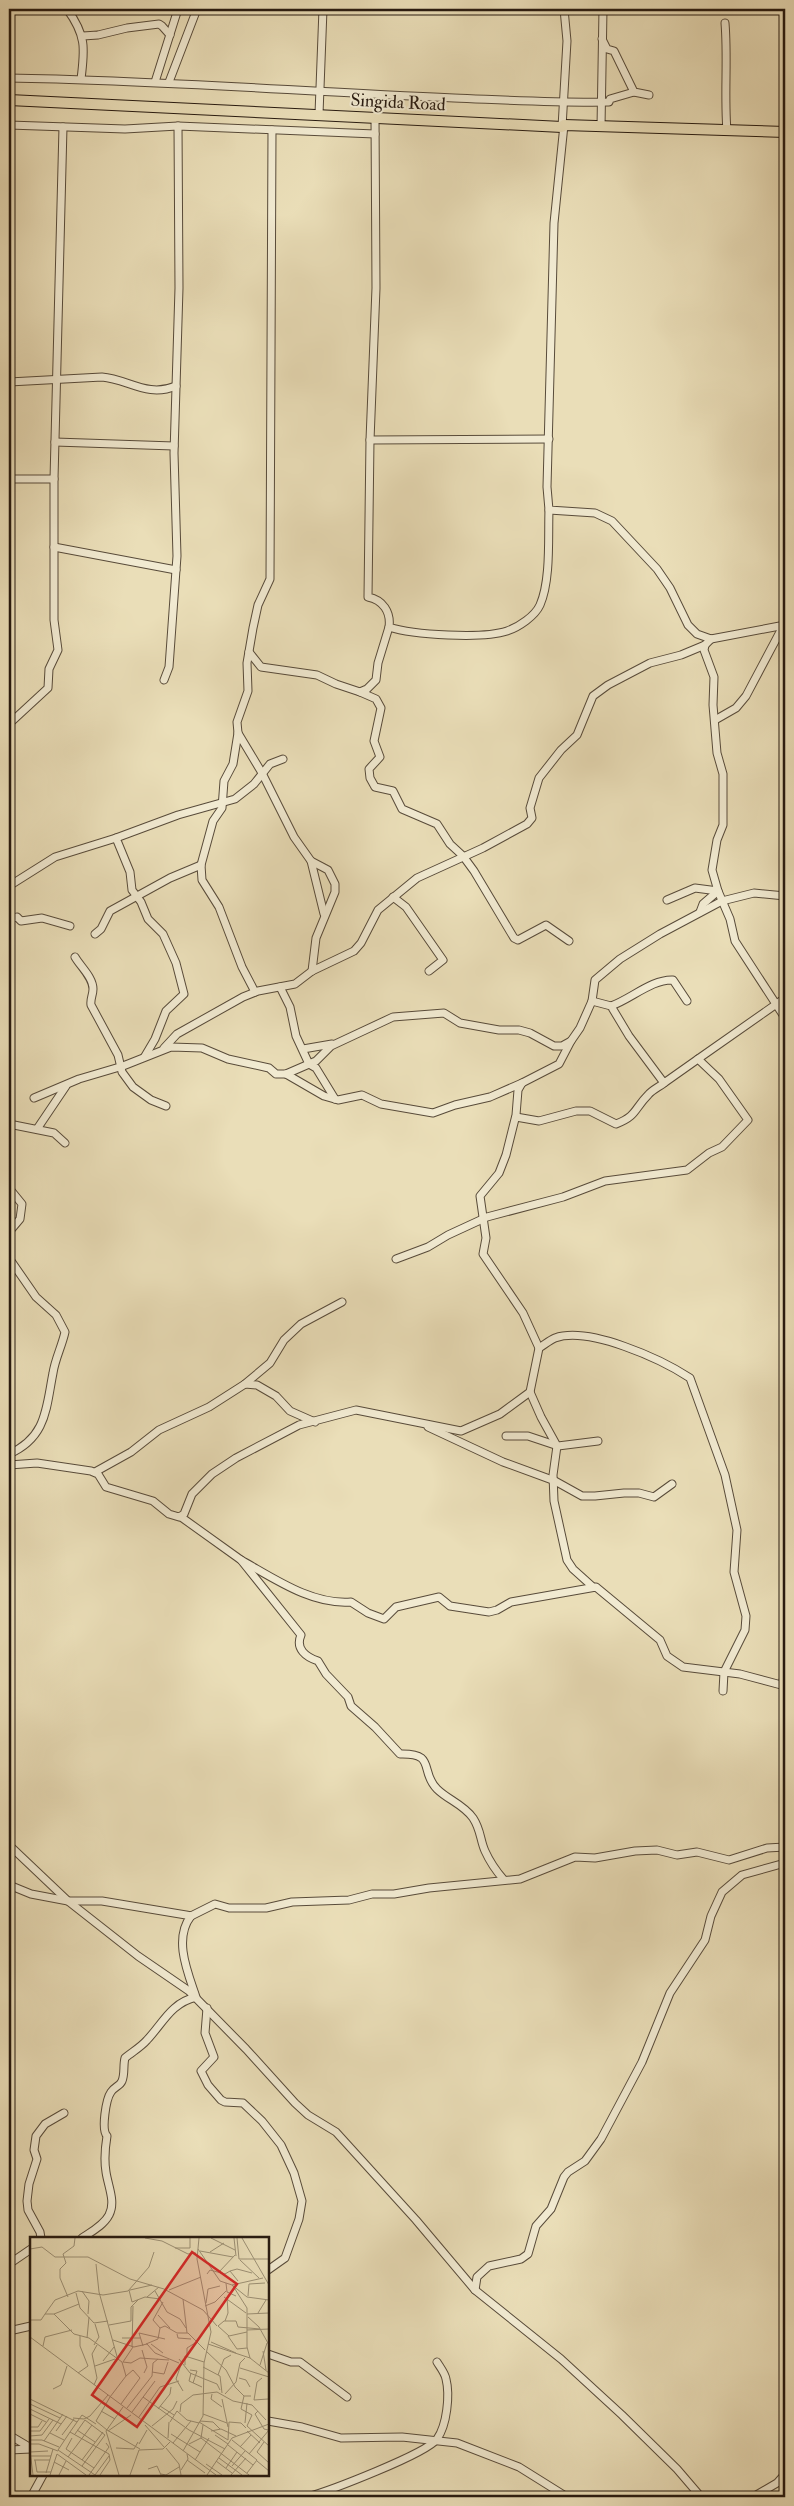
<svg xmlns="http://www.w3.org/2000/svg" width="794" height="2506" font-family="'IM FELL Double Pica',serif">
<style>
.lines{fill:none;stroke-linecap:round;stroke-linejoin:round}
.minor-casing{stroke:#584b3a;stroke-width:9}
.highway-casing{stroke:#271a10;stroke-width:12}
.minor{stroke:#f1ead1;stroke-width:7}
.highway{stroke:#eadeb8;stroke-width:10}
.labels{text-anchor:middle;stroke-width:4;stroke-linejoin:round;paint-order:stroke}
.street-label{font-size:18px;fill:#271a10;stroke:#f1ead1}
.inset-road{fill:none;stroke:#9c9075;stroke-width:1}
.view{fill:#d62828;fill-opacity:0.15;stroke:#d62828;stroke-width:2.5}
.inset-edge{fill:none;stroke:#271a10;stroke-width:2.5}
</style>
<rect width="100%" height="100%" fill="#eadeb8"/>
<filter id="stains"><feTurbulence type="fractalNoise" baseFrequency=".004" numOctaves="4"/><feColorMatrix values="0 0 0 0 .2 0 0 0 0 .09 0 0 0 0 .02 0 0 0 .5 -.17"/></filter>
<radialGradient id="worn" r=".72"><stop offset=".6" stop-color="#630" stop-opacity="0"/><stop offset="1" stop-color="#630" stop-opacity=".3"/></radialGradient>
<g class="lines">
<g class="minor-casing">
<g id="minor">
<path d="M67,9C86,35 85,48 81,79"/>
<path d="M725,23C728,60 724,94 727,131"/>
<path d="M83,36L98,35L127,28L159,24L162,26L170,35"/>
<path d="M602,39L607,49L614,51L634,92L649,95"/>
<path d="M9,78C157,80 306,92 454,98C506,100 558,103 609,102L610,99L634,92"/>
<path d="M155,82L178,9"/>
<path d="M169,82L197,9"/>
<path d="M319,114L323,9"/>
<path d="M375,117L376,288L370,440L368,597C383,600 391,612 389,627C413,635 483,639 507,631C519,627 535,616 540,605C551,580 548,537 549,510"/>
<path d="M9,125L125,129L178,126L375,134"/>
<path d="M564,125L554,223L547,487L549,510L595,513L612,521L657,569L670,588L688,625L697,634L711,639L785,625"/>
<path d="M562,127L567,41L564,9"/>
<path d="M601,127L603,9"/>
<path d="M272,130L270,579L258,605L253,628L247,663L248,691L237,722L238,733L262,773L294,837L311,861L328,870L335,884V892L316,938L312,971"/>
<path d="M9,382L102,377C128,379 147,398 176,386"/>
<path d="M370,440L549,439"/>
<path d="M55,442L174,446"/>
<path d="M9,479H54"/>
<path d="M54,547L176,570"/>
<path d="M249,652L261,667L317,675L336,684L360,692L367,689L376,680L378,663L389,627"/>
<path d="M164,680L169,667L177,556L174,453L179,288L178,126"/>
<path d="M360,692L376,699L381,708L374,741L380,757L369,769L370,778L375,787L393,791L402,809L437,824L450,844L463,856L474,871L514,938L518,940L546,925L569,941"/>
<path d="M715,720L736,708L746,696L781,630"/>
<path d="M9,724L48,688L49,669L58,650L54,620V479L63,127"/>
<path d="M238,733L233,764L224,781L222,808L213,821L201,865L202,880L219,907L242,967L255,992"/>
<path d="M311,861L324,914"/>
<path d="M9,886L55,857L116,838"/>
<path d="M393,897L406,907L443,960L429,971"/>
<path d="M667,900L695,888L718,891L730,919L735,941L785,1018"/>
<path d="M700,912L703,904L718,891L712,870L717,840L723,825V774L717,753L713,705L714,677L704,650L705,645"/>
<path d="M9,919L17,917L21,921L42,918L70,926"/>
<path d="M95,934L101,929L110,911L170,878L201,865"/>
<path d="M75,957C80,966 93,977 93,989C93,995 90,999 91,1005L118,1055L122,1072L133,1087L151,1100L166,1106"/>
<path d="M280,987L290,1007L296,1036L309,1064L316,1068L335,1099"/>
<path d="M611,1006C631,999 652,979 673,980L687,1001"/>
<path d="M164,1048L177,1034L243,997L258,991L295,984L312,971L354,951L361,943L378,910L417,878L483,848L527,824L532,818L530,808L539,778L561,750L577,735L593,696L608,685L650,663L681,655L705,645L711,639"/>
<path d="M303,1049L332,1044"/>
<path d="M145,1056L155,1039L166,1011L184,994L176,963L163,934L148,919L141,902L132,890L130,872L116,838L178,815L235,799L254,784L270,764L283,759"/>
<path d="M698,1059L785,998"/>
<path d="M286,1074L324,1096L338,1100L362,1095L381,1104L433,1113L455,1105L490,1097L522,1083"/>
<path d="M34,1098L79,1079L123,1066L171,1047L202,1048L228,1059L269,1068L276,1074H286L316,1061L331,1046L393,1017L444,1013L460,1023L499,1030H519L530,1033L554,1046H562L571,1041L580,1028L592,1001L595,980L620,959L660,934L722,901L754,893L785,896"/>
<path d="M516,1117L539,1121L576,1111H590L616,1124C637,1116 634,1109 648,1095C652,1090 659,1087 664,1083"/>
<path d="M9,1124L54,1133L65,1143"/>
<path d="M37,1129L66,1086"/>
<path d="M9,1188L22,1204L20,1219L9,1232"/>
<path d="M9,1258L36,1297L56,1315L65,1332C62,1346 55,1359 53,1373C46,1408 47,1437 9,1454"/>
<path d="M396,1259L428,1247L448,1235L487,1217L563,1197L605,1181L687,1170L709,1153L722,1147L748,1120L719,1079L698,1059L664,1083L629,1036L611,1006L592,1001"/>
<path d="M539,1348C544,1345 550,1340 555,1338C589,1326 661,1359 690,1378L725,1475L737,1530L734,1572L746,1616L745,1630L724,1672L723,1691"/>
<path d="M245,1384L270,1363L284,1340L301,1324L342,1302"/>
<path d="M530,1392L541,1417L557,1446L553,1475L554,1501L567,1560L573,1569L593,1587"/>
<path d="M428,1427L503,1462L555,1481L582,1496H595L624,1493H639L654,1497L672,1484"/>
<path d="M506,1436H528L558,1446L598,1441"/>
<path d="M9,1465L37,1463L91,1471L98,1474L106,1487L153,1501L169,1514L179,1517L184,1514L192,1494L212,1474L236,1458L299,1425L356,1410L461,1431L500,1414L530,1392L539,1348L523,1313L483,1254L486,1238L480,1196L499,1173L506,1155L516,1115L518,1090L522,1083L559,1064L571,1041"/>
<path d="M95,1472L131,1452L159,1430L209,1407L245,1384L257,1385L276,1396L290,1411L315,1422"/>
<path d="M181,1517L241,1560L301,1635C295,1649 306,1657 318,1661L326,1674L348,1697L351,1706L375,1727L400,1754C437,1753 419,1771 437,1789C448,1800 463,1804 473,1818C481,1830 480,1840 485,1851C489,1860 497,1872 504,1880"/>
<path d="M241,1560C275,1579 312,1605 351,1602L368,1613L384,1619L396,1607L439,1597L450,1606L489,1612L497,1610L511,1602L596,1587L660,1640L667,1656L683,1667L740,1674L785,1686"/>
<path d="M782,1685L785,1672"/>
<path d="M9,1845L68,1901L138,1956L189,1991L246,2049L295,2103L308,2115L336,2132L416,2220L475,2290L561,2359L622,2415L677,2469L701,2497"/>
<path d="M9,1885L31,1894L68,1901H102L186,1915L191,1916L215,1904L229,1908H266L292,1902L349,1900L372,1894H394L429,1888L520,1879L575,1857L595,1858L635,1851L657,1850L677,1855L697,1852L729,1860L767,1848L785,1847"/>
<path d="M207,2008L205,2033L214,2057L201,2071L208,2085L221,2100L225,2102L243,2103L262,2121L281,2145L294,2173L302,2201L299,2219L285,2258L268,2270"/>
<path d="M41,2238L40,2232L28,2210L27,2201L29,2184L37,2159L34,2150L36,2136L45,2124L64,2113"/>
<path d="M82,2238C91,2232 104,2225 109,2215C116,2202 108,2186 106,2172C104,2160 105,2148 107,2136C101,2130 106,2099 111,2092C114,2087 120,2086 122,2081C125,2074 123,2065 125,2058C132,2052 141,2047 147,2040C163,2023 171,2003 196,1997C188,1973 173,1939 191,1916"/>
<path d="M9,2264L31,2249"/>
<path d="M475,2290L477,2277L489,2266L521,2259L528,2254L536,2226L551,2209L564,2177L568,2172L585,2161L601,2139L642,2062L670,1993L705,1940L711,1916L722,1892L742,1875L785,1863"/>
<path d="M9,2331L31,2326"/>
<path d="M268,2354L291,2362H300L347,2397"/>
<path d="M268,2421L302,2427L341,2438L402,2437L457,2443L519,2467L567,2497"/>
<path d="M9,2435L31,2448"/>
<path d="M9,2450L31,2449"/>
<path d="M31,2497L43,2475"/>
<path d="M307,2497C329,2491 426,2454 437,2439C447,2425 450,2395 446,2379C445,2373 440,2367 437,2362"/>
<path d="M753,2497L777,2483L785,2474"/>
</g>
</g>
<g class="highway-casing">
<path id="highway" d="M9,100L562,127L564,125L785,132"/>
</g>
<use href="#minor" class="minor"/>
<use href="#highway" class="highway"/>
</g>
<g class="labels">
<g class="street-label">
<text transform="translate(398 102) rotate(3)" y="6">Singida Road</text>
</g>
</g>
<g transform="translate(30 2237)">
<rect width="239" height="239" fill="#eadeb8"/>
<path class="inset-road" d="M115,1L132,4L158,17L166,16M181,1L205,13M204,1L206,19M207,1L209,22H239M212,1L239,48M145,11H160V1M0,12L12,10L25,20H58L100,42L134,52L173,73L187,89M168,12L190,44L202,48L217,60L239,63M170,14L203,20M180,15L194,6M210,23L229,41M66,27L69,55L88,123M200,34L207,32L222,36M189,35L205,18M177,37L180,33L195,37L200,34L208,44M196,46L197,55L206,59M202,48L233,41M203,49L217,71V110L220,121M99,53L102,65L115,60L130,62M100,53L122,48M139,53L171,40M52,54L59,64L58,77M125,54L137,75L150,82L156,91M46,56L50,71L64,86L78,84M218,59L219,47L235,46M38,60L30,41V32L36,26L33,17L44,9L45,1M117,60L129,50M194,60L216,76M153,62L157,96M176,66L178,52L190,49M175,69L185,65L196,54M228,76L236,63M15,77L25,63L48,54L73,58L98,54L119,30L124,15M24,77L49,67M217,77L239,76M128,78L140,91M218,80L229,90L239,108M0,83H11L15,77H24L44,97L59,101L92,125L96,139L80,160M195,84L198,76L197,60M79,88L101,84V70L109,62M188,89L194,84H206L208,90L230,92M188,89L199,99L217,95M130,91L123,83L133,65M217,93L239,92M147,97L148,101L161,102M198,99L207,112L217,111M0,100L186,238M57,101L59,80M92,101H110M83,103L104,110L117,107L125,116L149,126M181,105L206,116M116,107L128,102L130,91L135,89L147,96H158L175,113M121,107L133,116M178,107L220,121L239,136M64,108L69,100L65,87M13,109L15,100L42,93M113,109L109,96L135,102M102,110L103,69M112,113L117,130L114,136M176,114L196,133L205,150L214,159H221M233,114L236,133M157,119V111L165,106M149,122L160,136L172,141M73,124L84,110M93,125L101,126L110,121L139,123M93,125L103,110M152,125L146,142L153,154M155,128V119L174,125M230,128L237,106M65,129L85,122M173,130L190,139L192,156M210,131L239,140M160,133L167,134L163,146M122,135L134,137L138,125M48,136L58,129L50,109V99M161,136L159,144L172,150M188,138L194,122L201,118M172,141L187,147L190,153M209,141L216,143L220,150M232,141L227,145L224,163L238,162M64,148L67,141L62,117L67,108M23,152L31,148L37,129M182,157L181,162L192,170M195,157L206,145L210,126L215,121M214,159L211,172L222,178L217,189L239,209M113,160L159,193L195,212M0,162L47,185M192,162L198,190M0,167L30,181M91,167L110,141L103,133L96,139M130,169L144,178M97,171L122,139L123,126L128,122M0,172L31,187M128,172L140,157L141,150M71,174L85,182M228,174L225,177L234,192L238,193M102,175L125,144M150,175L151,167L163,158L187,155L203,164L222,168L236,183M0,177L16,185M173,177L197,186M109,180L130,150L149,144M43,181L54,182L60,179L78,158M170,184L183,185L190,192M140,185L147,174L157,183L169,186M169,185L198,203M215,186L217,166M115,188L134,210M122,189L143,172L147,164M0,190H8L12,184M47,193L65,205M77,193L66,184L80,160M77,193L110,212M0,194H10L19,182M26,194L37,179M78,194L101,178M181,194L191,192L206,199M217,194L230,206M40,195L52,178L66,187M20,196L34,203M45,197L55,183L75,198L52,229M141,197L170,215M32,198L44,182M185,198L198,207M0,199L12,198L23,183M42,201L36,212L64,231M138,201L139,185M171,201L219,238M0,203H12L29,210M198,203L199,185L211,186L216,191M202,203L227,223L217,236M14,204L33,177M234,205L227,215L239,226M143,206L161,184M0,207H9L28,214M109,207L117,193M159,207L171,201L173,188M198,208L223,228M210,210L221,198M86,211L104,212L108,205M136,211L149,227L151,238M0,214L3,238M153,214L173,179L174,126L181,95L167,22L169,1M0,215L18,214M27,217L56,238M219,217L239,193M0,219H21M38,220L62,188M189,221L212,238M4,223H20M5,223L7,235H21M52,223L73,195M157,223L175,236M165,223L179,201M186,224L202,236M227,224L239,234M24,225L39,233M176,227L192,238M202,229L215,214M196,231L207,215M118,232L127,229L131,238M151,233L158,222L157,217M16,236L23,212M131,237L136,238L149,230M20,238L27,217M29,238L36,224M59,238L79,210L76,206M65,238L28,213L40,195L79,217L80,223L70,238M65,238L79,219M89,238L76,194L93,170M100,238L109,213L133,212L140,205M177,238L202,201L239,187M201,238L216,221"/>
<path class="view" d="M162,15L207,47L107,190L62,158Z"/>
<rect width="239" height="239" class="inset-edge"/>
</g>
<rect width="794" height="2506" fill="none" stroke="#eadeb8" stroke-width="30"/>
<rect x="10" y="10" width="774" height="2486" fill="none" stroke="#271a10" stroke-width="2.5"/>
<rect x="15" y="15" width="764" height="2476" fill="none" stroke="#271a10"/>
<rect width="100%" height="100%" filter="url(#stains)"/>
<rect width="100%" height="100%" fill="url(#worn)"/>
</svg>
